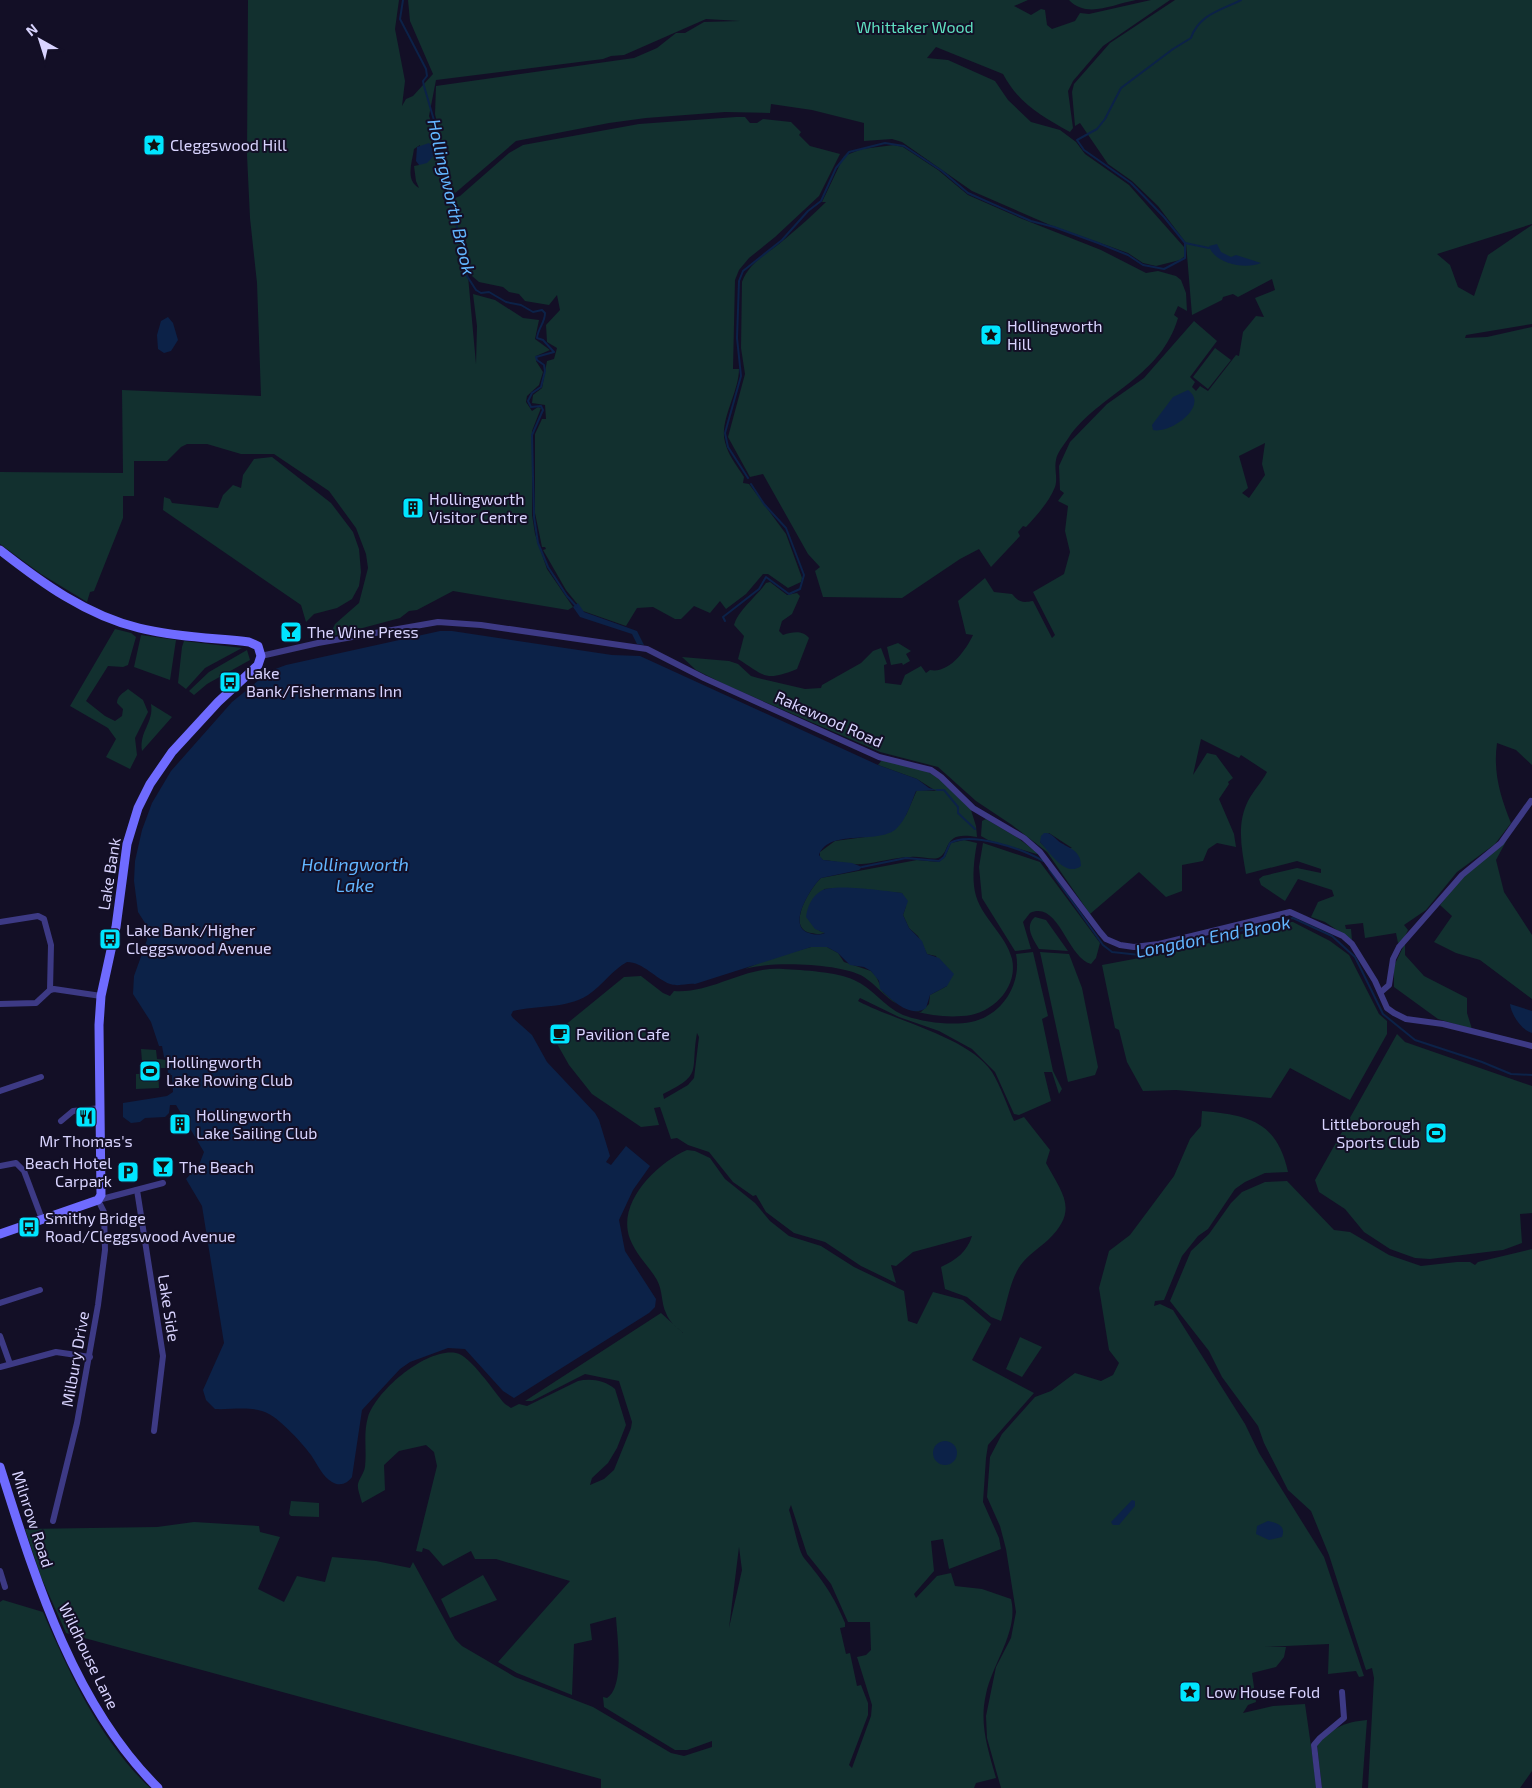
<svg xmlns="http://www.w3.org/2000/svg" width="1532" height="1788" font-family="'Exo 2',sans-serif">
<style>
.green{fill:#12302f;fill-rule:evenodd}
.water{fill:#0c2248}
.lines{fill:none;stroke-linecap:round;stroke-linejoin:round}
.stream{stroke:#0c2248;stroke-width:2}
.minor{stroke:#3d3a85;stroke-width:6}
.secondary{stroke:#6f6bff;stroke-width:9}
.labels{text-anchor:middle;stroke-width:4;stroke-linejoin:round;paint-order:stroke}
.park-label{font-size:16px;fill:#5fe0c0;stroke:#130f26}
.poi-label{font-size:16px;fill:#d9d4ff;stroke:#130f26;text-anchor:start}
.street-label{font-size:16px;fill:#d9d4ff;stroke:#130f26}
.water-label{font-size:18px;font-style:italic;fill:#62b6ff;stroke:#130f26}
</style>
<rect width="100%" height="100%" fill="#130f26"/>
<g class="green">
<path d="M248,0H399L395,29L405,81L402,106L406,99L413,96L433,74L410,21L408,0H1028L1014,6L1031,15L1041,9L1045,10L1047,25L1052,29L1075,21L1080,13L1089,14L1151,0H1170L1103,46L1073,81L1068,91L1073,128L1070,132C1042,116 1019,104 1003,74L936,47L927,58L948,60L995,81L1008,100L1031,122L1060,130L1076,142L1085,154L1129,185L1184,247L1186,255L1180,260L1156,266L1143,263L1128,253L1050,225L972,191L902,142L892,139L864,141V123L812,110L771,104L770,113L725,112L646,118L609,123L516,141L454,194L455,198L460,196L509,153L523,145L639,124L736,117H745L750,123H757L763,119L791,122L801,132L799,135L810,146L840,154L819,196L775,237L749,258L739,270L735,280L733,369H739C739,392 719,421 725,442C728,455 737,466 744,477L743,483L749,484L786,534L802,578L801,582L788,588L768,574H763L746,594L726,609L720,601L710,613L694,606L681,619H675L653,607L637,608L626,626L583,611L566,590L543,550L546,549L545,547H542L535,513V434L542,419H546L545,405L532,403L533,395L542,388L547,361L554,359L557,348L547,342L546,325L560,310L557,295L549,305L525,301L519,294L509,292L503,287L479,282L472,276L466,254L476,364L477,326L473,294L495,300L523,318L539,320L535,339L550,350L536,356V361L543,372L539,385L527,396L526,402L532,411L538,407L541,408L532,431V515L535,534L547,569L573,607L568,610L453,591L417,610L409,611L400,618L329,637L335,624L359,603L368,568L366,554L356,528L329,491L274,454H241L207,444H187L181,447L167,461H134V496H123V518L94,591L90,592L87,602L41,574L0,544V472L123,473L122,390L261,396L257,283L250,218L247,155ZM706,19L740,21L704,22L685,33H676L657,48L634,58L436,86L435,114L447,168L429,116L436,80L603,59L611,56L624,55ZM420,145L419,165L414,166L416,181L419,188C405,180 412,163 414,149Z"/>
<path d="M1069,0H1136C1113,4 1087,19 1069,0Z"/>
<path d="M1175,0H1532V224L1437,254L1450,265L1458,287L1474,296L1488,255L1532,225V324L1466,335L1465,338L1487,337L1532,327V765L1516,750L1497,743C1493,772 1500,796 1511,823L1495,844L1457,872L1426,910L1404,925L1408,930L1402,942L1398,943L1396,933L1365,938L1363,923L1345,925L1346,929H1351L1352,940L1325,922L1311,917L1318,902L1334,896L1332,890L1298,879L1285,901L1261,885L1259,879L1263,876L1297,868L1321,873V869L1297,861L1246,874C1242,850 1236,825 1248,801C1253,791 1262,782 1267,772L1241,755L1239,758L1201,739L1193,775L1207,753L1216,755L1233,778L1228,782L1229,784L1219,799L1234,834L1236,847L1217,843L1208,849L1203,861L1182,865V891L1166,897L1139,872L1090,914L1047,852L1012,825L976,801L938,767L880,752L726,685L696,670L682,657L729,661L738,664L751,676L758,678L805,689L821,688L822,685L861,663L873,651L881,648L887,664L884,665L885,683L901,685L905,675L921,666L926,673L930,670C949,674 966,650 973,635L966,634L958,601L985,578L994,592L1012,594C1019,602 1022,603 1033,601L1052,638L1055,635L1033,592L1064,574L1070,552L1065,531L1068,506L1058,501L1064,493L1060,490L1059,466L1070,442L1107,404L1144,378L1194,321L1217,341L1190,377L1195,382L1192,387L1196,391L1200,386L1208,391L1236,355L1239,356L1243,332L1256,316L1264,317L1255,298L1275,290L1272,279L1238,297L1233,294L1223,297L1222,300L1192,315L1186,243L1158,206L1132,181L1108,164L1080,123L1075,126L1072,92L1074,84L1110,43ZM1265,443L1262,464L1265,475L1249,498L1242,493L1248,488L1239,456ZM1049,833L1072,848H1046L1040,842Z"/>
<path d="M894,145L903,147L938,170L968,195L1020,218L1101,250L1146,273L1158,271L1176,276L1181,280L1186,293L1187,311L1178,306L1174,315L1178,318C1161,376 1105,391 1071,434C1067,441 1057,452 1056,460C1054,469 1058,478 1055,487C1049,502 1037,515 1026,527L1023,526L1018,532L1020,536L991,567L979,549L960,559L902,598L823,597L815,571L820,567L808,554L763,474L750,477L728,437L745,374L741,348L742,282C750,261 769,253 785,239C799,227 813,215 826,202H822L844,156L862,149Z"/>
<path d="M1215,348L1231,360L1208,389L1193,377Z"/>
<path d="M272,457L331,503L353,532L359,549L361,572L359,586L352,599L337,608L314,614L306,622L301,605L163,510L164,497L170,499L172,503L218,508L223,495L233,485L241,488L243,475L254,459Z"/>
<path d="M770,582L787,595L797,593L800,596L792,614L782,621L779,631L783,635C793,632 802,630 809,638L797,669C765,682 765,676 738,659L744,636L734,625C738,610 757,596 766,583Z"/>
<path d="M115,629L131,633L136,637L128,665L123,667L108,666L86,701L105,716L115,721L122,716L123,709L117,703C117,696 123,693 128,689L143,700L148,712L135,738L137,755L130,769L106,757L116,739L108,728L70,706Z"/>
<path d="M141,635L176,640L170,680L134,667Z"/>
<path d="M184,641L242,648L205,668L186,689L178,683L182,647Z"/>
<path d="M898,643L911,651L906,654L910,661L903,665L902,663L891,665L887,647Z"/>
<path d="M247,650L250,660L207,684L194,695L189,691L209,672Z"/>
<path d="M151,704L172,717L142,751C139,731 154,723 151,704Z"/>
<path d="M882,760L925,770L941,780L971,810L976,826L977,837C941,830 952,852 938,858C931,860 919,856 911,857C894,857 878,863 862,864C850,865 836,861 823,860L820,857V852L835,841L865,837L906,815L917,790L936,791L917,779L878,765Z"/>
<path d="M986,819L1018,838L1040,855L988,840L981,836L982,821Z"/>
<path d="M1510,834L1496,860L1504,892L1532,935V999L1480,960L1456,953L1434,942L1452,916L1440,905L1462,877Z"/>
<path d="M964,840L977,843C974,859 972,877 975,892C980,917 1006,934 1012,959C1018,985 996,1010 971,1015C952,1018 932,1016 914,1011L921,1012L929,1004L930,995L947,986L936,956L927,954L918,936L909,928L903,915L906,906L902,893L837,888L824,889L819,931L826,932C821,935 817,934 811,933C785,928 811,887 821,878L917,860L939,862L945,857L951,843Z"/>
<path d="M983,843L1040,862L1100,943L1096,958L1091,964C1067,958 1059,900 1030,913L1023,922L1031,949L1015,951L982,898L979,867Z"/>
<path d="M1035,917L1046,920L1068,951L1039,949C1033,939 1024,926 1035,917Z"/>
<path d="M1286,922H1293L1330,941L1349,955L1379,1014L1387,1021V1034L1350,1100L1290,1068L1271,1098L1176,1090L1143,1091L1127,1062L1119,1030L1115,1028L1102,965L1187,949Z"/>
<path d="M1405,943V955L1424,976L1467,998V1013L1472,1029L1438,1019L1394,987V966Z"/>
<path d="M811,947H827L838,953L844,962L871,971L876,976L883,992L897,1004C885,997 876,985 864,977C841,963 770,961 745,969L773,957Z"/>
<path d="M1033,952L1048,1016L1042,1019L1053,1071L1062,1089L1059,1094L1052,1072H1044L1051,1101L1019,1115L1014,1114L995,1072L972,1049L939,1031L899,1017L860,998L858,1001C895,1021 969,1037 992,1072C1001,1087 1007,1105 1014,1121L1024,1117L1050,1150L1046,1163C1063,1195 1079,1210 1048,1240C1038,1249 1028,1255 1020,1266C1010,1280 1007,1304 1001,1321L991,1317L967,1297L945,1289L941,1267C956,1260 967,1252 972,1236L913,1252L896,1266L891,1265L896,1283L861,1266L825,1242L794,1233L766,1212L756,1195L753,1196L733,1182L709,1152L688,1145L677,1138L671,1139L660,1107L654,1108L659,1125L641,1127L592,1094L569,1065L556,1042L568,1038L564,1026L624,977L641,976L663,993L670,996L674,991C712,994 744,966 783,969C803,970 837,972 854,980C873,988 884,1007 903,1015C922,1022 951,1026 971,1022C1002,1016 1022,984 1016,954ZM697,1033L699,1037L694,1078L688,1085L664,1099L663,1094C704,1074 690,1072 697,1033Z"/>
<path d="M1040,952L1069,954L1082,988L1098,1067L1095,1075L1068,1082Z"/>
<path d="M1397,1034L1405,1042L1532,1086V1213L1520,1214L1522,1243L1503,1250L1430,1259L1415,1258L1390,1249L1364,1232L1345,1209L1319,1192L1315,1180Z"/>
<path d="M141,1049L156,1050L157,1059L166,1060L167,1068H158L159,1088L136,1089V1074H143Z"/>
<path d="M1202,1111C1248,1115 1277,1121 1288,1172L1265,1173L1245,1182L1235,1189L1208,1229L1198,1236L1182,1256L1164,1300L1155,1301L1154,1306L1160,1304L1173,1310L1245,1424L1259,1453L1324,1557L1364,1676L1359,1677L1356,1671L1328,1674L1329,1644L1264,1647H1286L1284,1657L1276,1667L1252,1673L1256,1702L1248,1705L1243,1713L1273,1706L1305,1704L1317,1788H1001L987,1738L986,1716L996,1667L1011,1638L1016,1612L1006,1549L1000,1526L987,1497L990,1457L1002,1434L1035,1397L1051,1391L1075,1373L1101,1381L1113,1375L1119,1363L1109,1350L1099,1288L1109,1251L1130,1235L1174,1176L1190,1139L1201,1126Z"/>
<path d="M687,1150L695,1151L710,1158L725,1179L755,1203L770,1221L789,1236L821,1246L854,1267L904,1291L908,1321L917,1324L933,1292L963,1300L991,1324L972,1360L1034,1393L988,1445L986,1458L983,1502L999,1538L1001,1549L949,1569L943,1539L931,1541L934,1571L914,1594L916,1598L937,1576L951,1573L955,1586L982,1589L1011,1599C1019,1631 993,1662 986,1694C979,1724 988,1749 996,1778L976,1783L974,1788H601V1779L66,1633L41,1577L25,1529L157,1527L194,1522L259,1526L260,1532L280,1537L258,1589L284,1602L297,1576L325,1582L332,1557L376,1561L410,1568L413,1562L455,1639L462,1646L515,1677L593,1707L671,1753L684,1756L712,1747V1741L687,1750H675L604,1707L603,1697L607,1698C625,1686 617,1637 616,1617L590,1624L592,1640L574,1644L572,1695L517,1673L498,1662L570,1581L496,1559H475L471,1551L443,1566L429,1550L423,1548L422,1552L416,1551L437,1466L434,1452L426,1445L399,1451L384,1465L385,1490L362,1503C361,1498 357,1489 358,1484C359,1479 364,1473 365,1467C367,1450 363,1434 368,1417C377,1390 426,1348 456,1353C470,1355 495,1393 505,1404L511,1408L519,1404L527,1406L578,1381C590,1378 605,1380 615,1389L626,1425L617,1448L608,1463L592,1478L590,1485L604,1479L614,1470L631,1428L632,1422L619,1381L585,1374L532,1401H525L661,1313L683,1333C677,1327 669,1322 666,1313C661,1303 663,1291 657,1280C648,1265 637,1256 630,1239C616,1203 657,1163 687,1150ZM791,1505L807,1554L831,1584L848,1622H870L871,1650L866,1655L857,1657L872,1705L871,1716L852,1768L849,1765L868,1715V1703L861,1685L857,1686L850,1653L846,1654L840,1628L845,1627V1623C834,1596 823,1581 804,1558C798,1550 793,1521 789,1510ZM739,1547L742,1570L729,1628Z"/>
<path d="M1287,1181L1334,1230L1350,1232L1389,1255L1421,1266L1457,1262H1470L1475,1265L1478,1262L1532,1249V1771L1520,1788H1368L1374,1678L1372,1668L1366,1670L1329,1555L1311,1511L1288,1490L1264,1443L1258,1426L1222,1377L1209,1351L1170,1301L1191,1251L1209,1234L1231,1203L1242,1192L1265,1182Z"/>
<path d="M1020,1337L1042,1347L1022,1377L1006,1369Z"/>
<path d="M291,1501L319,1503V1517L291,1516L289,1514Z"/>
<path d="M483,1575L497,1600L450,1618L441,1599Z"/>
<path d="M3,1600L43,1612C70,1675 100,1740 150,1788H0V1602Z"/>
<path d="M1367,1720L1362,1788H1322L1317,1745C1331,1728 1345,1722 1367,1720Z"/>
</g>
<g class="water">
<path d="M429,143L433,148V157L427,163L419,165L416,161L417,147Z"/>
<path d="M1217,244L1221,252L1231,257L1236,255L1261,263C1244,270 1214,263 1209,246Z"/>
<path d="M168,317L173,323L178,340L171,351L164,353L158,349L157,335L161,321Z"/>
<path d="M1188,390C1210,406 1170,434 1153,430L1152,425L1173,397Z"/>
<path d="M578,603L584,612L637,631L644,645L637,644L632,634L580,617L573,607Z"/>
<path d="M440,631H452L612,655L640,656L878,765L917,779L929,788L937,790L916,791C911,803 906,820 896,829C877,845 829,828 819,855L823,860L852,863L862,867L859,870L821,878C811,887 786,927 809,933C815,935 820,935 825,933L815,929L806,917C807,907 812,896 821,891C834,883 885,891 902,893L908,901L903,915L909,928L922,941L927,954L939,958L954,974L947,986L930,995L926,1008C910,1019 891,999 880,989L879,981L871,971L864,967L850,965L838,953L827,947H811L695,984C687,983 679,987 670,984C656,979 643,962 627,962C612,970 603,985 588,995C566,1009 537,1005 513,1011L511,1015L513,1018L532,1035L547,1062L595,1113L599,1120L610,1156L606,1162L611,1165L626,1146L650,1166L633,1190L619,1220L625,1251L656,1299L655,1307L649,1313L514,1398L503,1391L465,1349L448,1348L410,1362L400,1369L362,1410L352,1477C348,1483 340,1487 332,1482C323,1477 317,1464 311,1455C302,1443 282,1421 269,1414C254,1405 231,1410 215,1409L206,1400L203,1390L224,1343L202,1206L186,1179L199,1165L204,1152L176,1105H170L169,1113L165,1117L145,1118L140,1122L131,1123L123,1117V1103L167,1096L173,1092L172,1075H168L167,1059L164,1057L162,1046H159L151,1022L133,994L134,976L147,940L145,923L138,912L134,881L135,861L142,830L152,803L171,771L232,702L270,671L286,665Z"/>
<path d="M1044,833C1052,832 1055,839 1061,843C1072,849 1081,852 1081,866C1065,878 1050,852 1040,842L1041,836Z"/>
<path d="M1510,1004L1532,1011V1033C1521,1030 1511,1014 1510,1004Z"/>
<circle cx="945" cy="1453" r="12"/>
<path d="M1132,1500L1135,1501V1506L1119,1525H1113L1111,1522Z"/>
<path d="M1268,1521C1278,1523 1286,1526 1282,1537L1269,1540L1256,1534L1257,1526Z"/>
</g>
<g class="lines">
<g class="stream">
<path d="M403,0L400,19L426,69L427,76L423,81L424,86L438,134L448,197L462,244L467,276L476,290L481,293L489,292L506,302L521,305L533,312L542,310L545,313C545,323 538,328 537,338L543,340L554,352L536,357L537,360L544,365L545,371L541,387L532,393L528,401L531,407L541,406L543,410L532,435L534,517L538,543L548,567L567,596L577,607"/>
<path d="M1185,243L1209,248"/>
<path d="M748,478L728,447L725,433L741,376L737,338L739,281L743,271L782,240L808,211L821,201L836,168L849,152L885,143L904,146L942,171L968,193L1031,221L1054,227L1098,243L1128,255L1143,265L1164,269L1185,258V243L1164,217L1131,183L1084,150L1077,140L1097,129L1105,119L1121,88L1173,49L1191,38C1199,14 1222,10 1241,0"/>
<path d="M725,621L723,617L759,589L766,577L789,594L800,589L804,575L786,528L764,504L751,484"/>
<path d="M937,790H944L958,807V813L975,829"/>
<path d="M862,867L906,858L939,861L944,857L950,843C971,831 1023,849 1043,861"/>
<path d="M1049,869L1103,945L1112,952L1140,955L1293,918L1332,936L1355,957L1383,1014L1415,1040L1482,1062L1511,1074L1532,1075"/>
</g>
<g class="minor">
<path d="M261,656L318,643L438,622L481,625L647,649L704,678L879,757L931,770L941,777L973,808L1024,838L1040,852L1100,932L1106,939L1120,945L1134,947L1159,944L1290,912L1343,936L1352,944L1375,981L1387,1008L1394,1013L1406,1019L1443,1024L1532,1046"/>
<path d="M0,922L38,916L44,919L51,945L50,990"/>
<path d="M1381,992L1389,985L1393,959L1399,947L1462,875L1501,843L1531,801"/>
<path d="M0,1004L36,1003L50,990L54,989L101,996"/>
<path d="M0,1091L41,1077"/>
<path d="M61,1121L73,1111L100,1108"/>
<path d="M0,1166L16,1163L24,1171L42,1219"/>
<path d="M137,1190L163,1356L154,1431"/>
<path d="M0,1303L40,1290"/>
<path d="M0,1336L10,1364"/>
<path d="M0,1367L56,1352L90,1357"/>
<path d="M53,1521L77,1423L98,1305L105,1250L104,1212L98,1200L163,1183"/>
<path d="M0,1571L5,1587"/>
<path d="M1319,1788L1314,1745L1320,1738L1344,1718L1342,1692"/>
</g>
<g class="secondary">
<path d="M0,550C42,583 86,615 139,628C175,637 213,638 249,642L258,646L261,656L258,665L218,702L172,752L150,784L138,808L127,844L116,927L101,996L99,1025L101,1195L98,1200L0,1234"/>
<path d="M0,1467C35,1578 73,1704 158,1788"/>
</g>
</g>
<defs>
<g id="sight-square" transform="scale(1.125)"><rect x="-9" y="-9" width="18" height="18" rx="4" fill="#00e5ff" stroke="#130f26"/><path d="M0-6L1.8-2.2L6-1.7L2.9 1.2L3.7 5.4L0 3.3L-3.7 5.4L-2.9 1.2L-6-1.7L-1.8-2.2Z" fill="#111"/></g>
<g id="building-square" transform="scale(1.125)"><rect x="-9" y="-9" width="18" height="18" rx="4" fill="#00e5ff" stroke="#130f26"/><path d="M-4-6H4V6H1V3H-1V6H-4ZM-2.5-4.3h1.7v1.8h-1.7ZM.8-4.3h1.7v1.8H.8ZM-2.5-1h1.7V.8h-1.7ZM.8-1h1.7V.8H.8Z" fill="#111"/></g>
<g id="bar-square" transform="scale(1.125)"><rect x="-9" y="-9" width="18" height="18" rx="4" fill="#00e5ff" stroke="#130f26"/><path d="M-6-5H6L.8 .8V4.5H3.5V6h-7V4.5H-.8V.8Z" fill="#111"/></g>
<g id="bus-square" transform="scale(1.125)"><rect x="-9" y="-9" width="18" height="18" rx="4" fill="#00e5ff" stroke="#130f26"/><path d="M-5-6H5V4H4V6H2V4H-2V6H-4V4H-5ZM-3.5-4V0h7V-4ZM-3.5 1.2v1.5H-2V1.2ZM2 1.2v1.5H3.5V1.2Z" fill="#111"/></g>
<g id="cafe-square" transform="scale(1.125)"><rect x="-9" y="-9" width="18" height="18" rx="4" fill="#00e5ff" stroke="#130f26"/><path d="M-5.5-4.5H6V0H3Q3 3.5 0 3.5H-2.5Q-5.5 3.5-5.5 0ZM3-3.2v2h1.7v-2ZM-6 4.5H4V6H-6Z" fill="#111"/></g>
<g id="stadium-square" transform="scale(1.125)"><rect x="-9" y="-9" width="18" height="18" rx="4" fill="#00e5ff" stroke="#130f26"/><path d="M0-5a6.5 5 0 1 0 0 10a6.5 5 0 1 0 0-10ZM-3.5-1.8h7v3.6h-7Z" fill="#111"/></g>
<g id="restaurant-square" transform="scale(1.125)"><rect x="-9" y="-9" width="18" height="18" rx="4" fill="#00e5ff" stroke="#130f26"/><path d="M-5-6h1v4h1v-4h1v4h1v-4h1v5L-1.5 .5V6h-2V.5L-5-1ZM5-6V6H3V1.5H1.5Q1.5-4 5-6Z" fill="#111"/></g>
<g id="parking-square" transform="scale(1.125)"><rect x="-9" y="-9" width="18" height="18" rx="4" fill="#00e5ff" stroke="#130f26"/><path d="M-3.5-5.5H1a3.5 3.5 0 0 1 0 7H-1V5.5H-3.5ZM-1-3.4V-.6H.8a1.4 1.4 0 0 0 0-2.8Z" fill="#111"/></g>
</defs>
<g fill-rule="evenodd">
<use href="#sight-square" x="154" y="145"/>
<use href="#sight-square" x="991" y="335"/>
<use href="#building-square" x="413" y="508"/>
<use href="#bar-square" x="291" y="632"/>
<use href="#bus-square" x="230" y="682"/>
<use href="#bus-square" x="110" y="939"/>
<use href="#cafe-square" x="560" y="1034"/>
<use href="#stadium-square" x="150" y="1071"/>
<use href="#restaurant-square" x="86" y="1117"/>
<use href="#building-square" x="180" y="1124"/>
<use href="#stadium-square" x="1436" y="1133"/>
<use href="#bar-square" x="163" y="1167"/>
<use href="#parking-square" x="128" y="1172"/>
<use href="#bus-square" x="29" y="1227"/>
<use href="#sight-square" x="1190" y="1692"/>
</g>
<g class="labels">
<g class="park-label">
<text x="915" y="33">Whittaker Wood</text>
</g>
<g class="poi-label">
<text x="170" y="151">Cleggswood Hill</text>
<text x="1007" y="332">Hollingworth<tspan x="1007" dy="18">Hill</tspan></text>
<text x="429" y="505">Hollingworth<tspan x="429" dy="18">Visitor Centre</tspan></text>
<text x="307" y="638">The Wine Press</text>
<text x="246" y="679">Lake<tspan x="246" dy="18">Bank/Fishermans Inn</tspan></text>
<text x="126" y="936">Lake Bank/Higher<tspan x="126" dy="18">Cleggswood Avenue</tspan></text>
<text x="576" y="1040">Pavilion Cafe</text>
<text x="166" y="1068">Hollingworth<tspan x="166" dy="18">Lake Rowing Club</tspan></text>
<text x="196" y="1121">Hollingworth<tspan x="196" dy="18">Lake Sailing Club</tspan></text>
<text x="1420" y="1130" text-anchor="end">Littleborough<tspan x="1420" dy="18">Sports Club</tspan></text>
<text x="86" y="1147" text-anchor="middle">Mr Thomas's</text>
<text x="112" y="1169" text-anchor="end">Beach Hotel<tspan x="112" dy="18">Carpark</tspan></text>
<text x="179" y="1173">The Beach</text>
<text x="45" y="1224">Smithy Bridge<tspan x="45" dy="18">Road/Cleggswood Avenue</tspan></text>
<text x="1206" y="1698">Low House Fold</text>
</g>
<g class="street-label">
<text transform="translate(829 719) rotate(24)" y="6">Rakewood Road</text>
<text transform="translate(109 874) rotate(-81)" y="6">Lake Bank</text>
<text transform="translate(169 1308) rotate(81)" y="6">Lake Side</text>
<text transform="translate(75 1359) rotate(-80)" y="6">Milbury Drive</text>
<text transform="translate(33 1519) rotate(72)" y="6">Milnrow Road</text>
<text transform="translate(89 1656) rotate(64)" y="6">Wildhouse Lane</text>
</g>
<g class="water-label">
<text transform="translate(451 197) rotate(77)" y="6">Hollingworth Brook</text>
<text x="355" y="871">Hollingworth<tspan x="355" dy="21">Lake</tspan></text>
<text transform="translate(1213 937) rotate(-11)" y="6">Longdon End Brook</text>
</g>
</g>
<g transform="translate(40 40) rotate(321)" stroke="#130f26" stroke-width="4" paint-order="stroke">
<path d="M0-4L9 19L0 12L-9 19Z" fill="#d9d4ff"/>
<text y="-8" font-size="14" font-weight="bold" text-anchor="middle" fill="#d9d4ff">N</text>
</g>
</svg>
